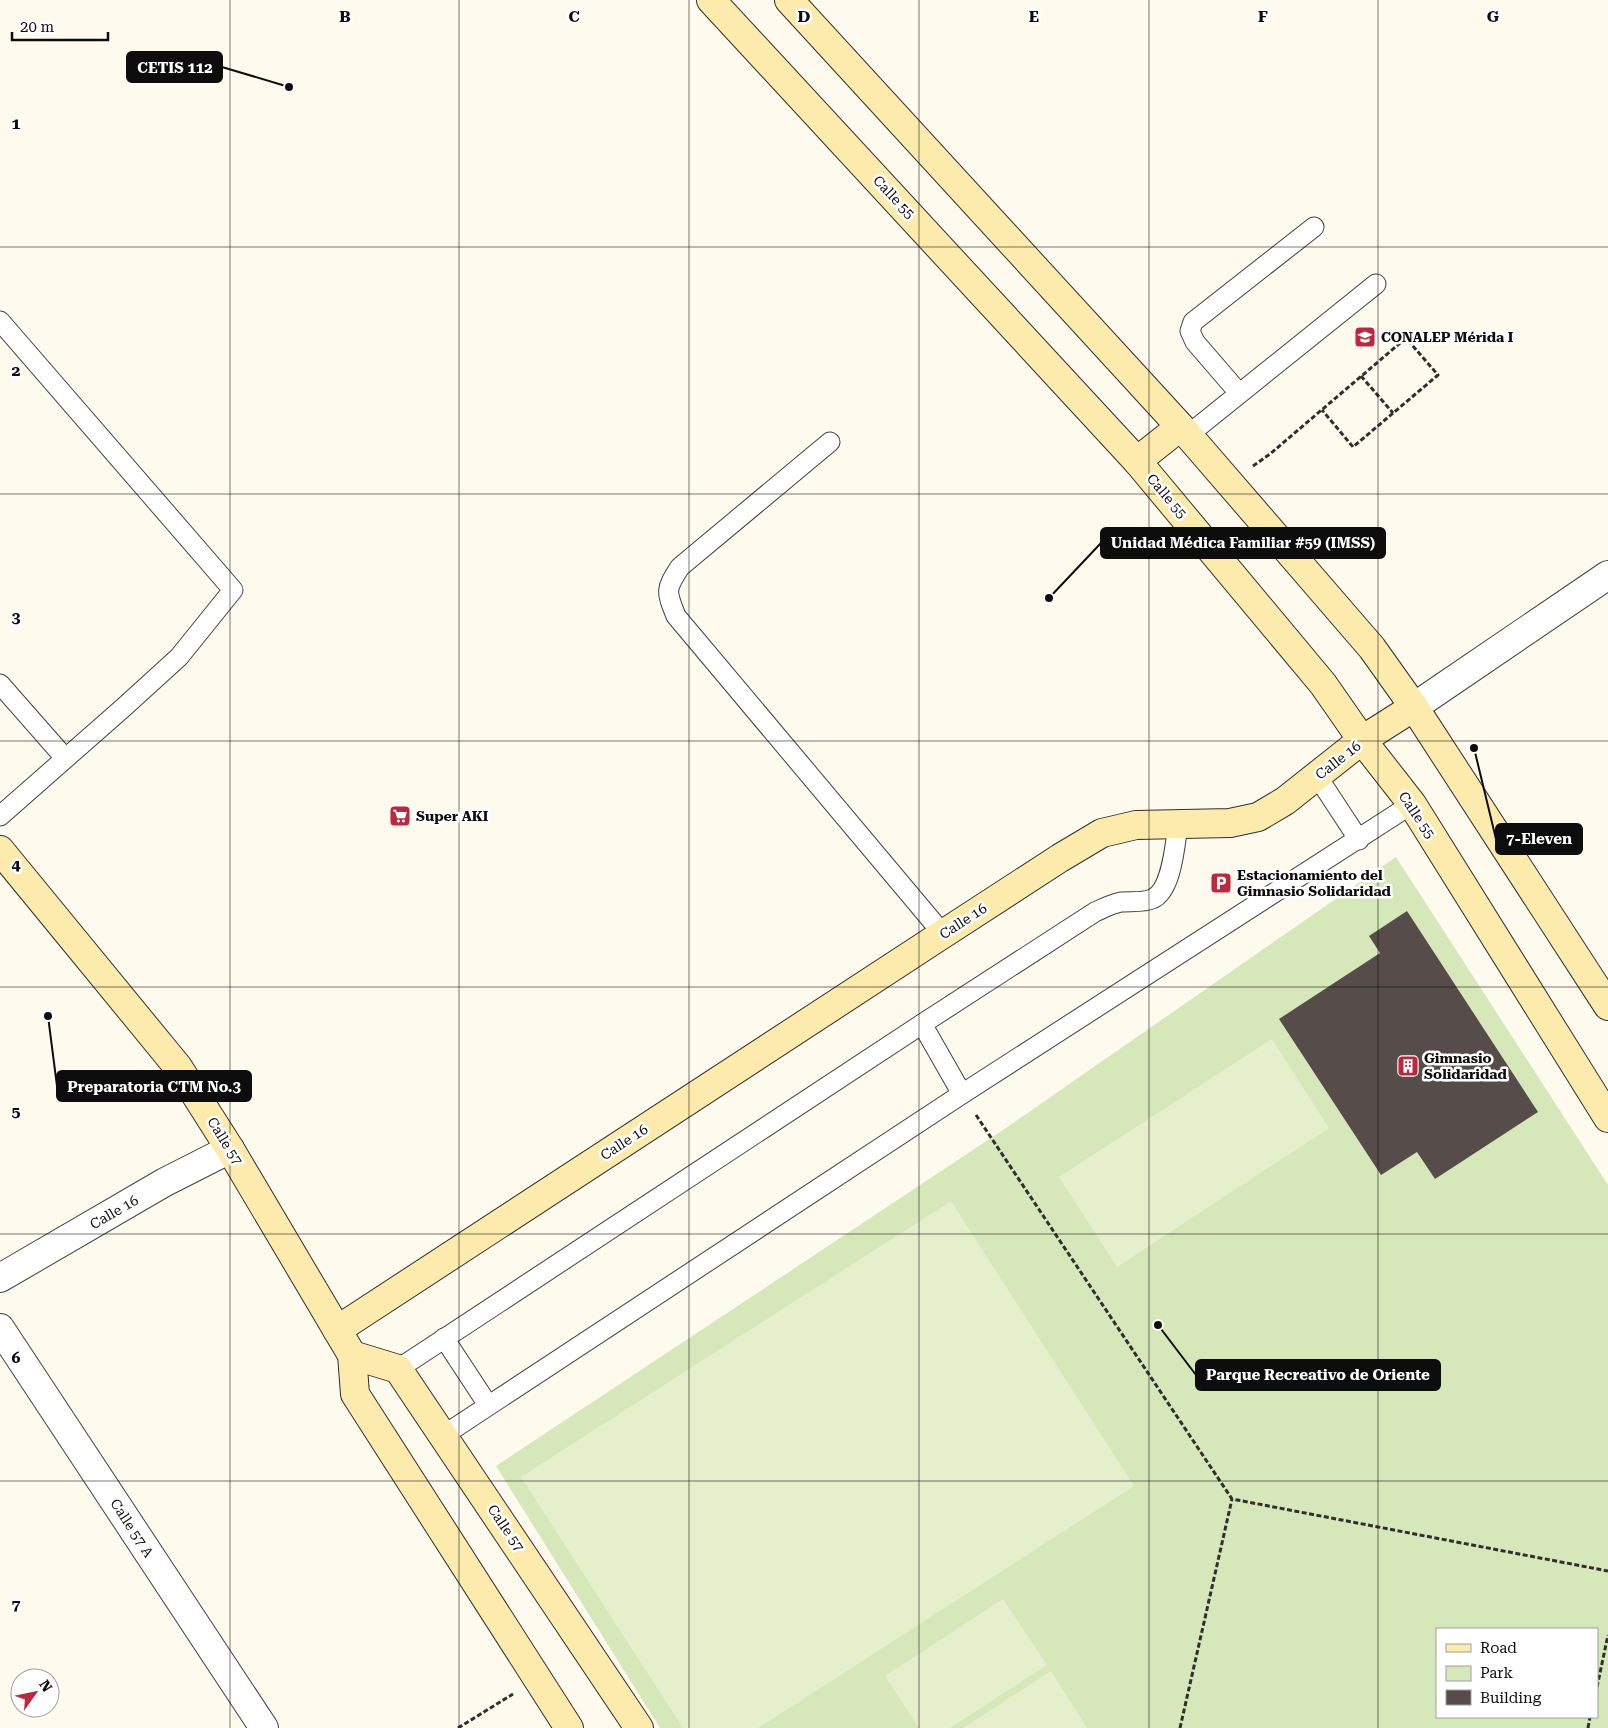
<svg xmlns="http://www.w3.org/2000/svg" width="1608" height="1728" font-family="'Roboto Serif',serif">
<style>
.green{fill:#d6e8b9;fill-rule:evenodd}
.pitch{fill:#e6efcb}
.building{fill:#564d4a}
.lines{fill:none;stroke-linecap:round;stroke-linejoin:round}
.lane-casing{stroke:#404040;stroke-width:21}
.street-casing{stroke:#404040;stroke-width:30}
.secondary-casing{stroke:#2f2f2f;stroke-width:30}
.path{stroke:#2f2f2f;stroke-width:3;stroke-dasharray:5 2.5;stroke-linecap:butt}
.lane{stroke:#fff;stroke-width:19}
.street{stroke:#fff;stroke-width:28}
.secondary{stroke:#fcebac;stroke-width:28}
.grid{fill:none;stroke:#0d0d0d;stroke-width:1;stroke-opacity:0.55}
.labels{text-anchor:middle;stroke-width:5;stroke-linejoin:round;paint-order:stroke}
.street-label{font-size:14px;fill:#0d0d0d;stroke:#fff}
.poi-label{font-size:14px;font-weight:bold;fill:#0d0d0d;stroke:#fff;text-anchor:start}
.grid-label{font-size:16px;text-anchor:middle;font-weight:bold;fill:#0d0d0d;stroke:#fff;stroke-width:5;stroke-linejoin:round;paint-order:stroke}
.leader{fill:none;stroke:#0d0d0d;stroke-width:2}
.callout-dot{fill:#0d0d0d;stroke:#fff;stroke-width:2}
.callout{fill:#0d0d0d;stroke:#0d0d0d;stroke-width:2}
.callout-label{font-size:15px;text-anchor:middle;font-weight:bold;fill:#fff}
</style>
<rect width="100%" height="100%" fill="#fefaee"/>
<path class="green" d="M1396,857L1608,1185V1728H660L496,1466L1003,1130ZM1437,1629H1597V1717H1437Z"/>
<g class="pitch">
<path d="M1272,1039L1329,1128L1117,1267L1059,1177Z"/>
<path d="M951,1201L1134,1486L758,1728H683L521,1477Z"/>
<path d="M1003,1599L1047,1665L950,1728H919L885,1676Z"/>
<path d="M1051,1671L1087,1728H963Z"/>
</g>
<path class="building" d="M1407,911L1538,1112L1435,1179L1417,1152L1381,1175L1279,1019L1380,953L1369,936Z"/>
<g class="lines">
<g class="lane-casing">
<g id="lane">
<path d="M0,321L233,590L179,657L123,708L0,816"/>
<path d="M1239,393L1195,342L1190,331L1193,322L1314,227"/>
<path d="M1188,435L1376,284"/>
<path d="M830,442L680,567C665,590 666,591 676,616L943,934"/>
<path d="M0,684L65,758"/>
<path d="M1317,776L1359,840"/>
<path d="M922,1024L962,1094"/>
<path d="M444,1338L488,1405"/>
<path d="M398,1369L922,1024L1095,912C1104,908 1111,904 1121,902C1130,901 1143,903 1152,899C1172,891 1175,844 1178,825"/>
<path d="M444,1435L962,1094L1412,804"/>
</g>
</g>
<g class="street-casing">
<g id="street">
<path d="M1414,707L1608,575"/>
<path d="M0,1278L165,1182L230,1149"/>
<path d="M0,1328L264,1728"/>
</g>
</g>
<g class="secondary-casing">
<g id="secondary">
<path d="M711,0L1137,461L1323,684L1362,740L1412,804L1608,1118"/>
<path d="M789,0L1188,435L1372,648L1414,707L1608,1006"/>
<path d="M1137,461L1180,427"/>
<path d="M0,850L178,1067L230,1149L352,1355L355,1394L569,1728"/>
<path d="M337,1330L943,934L1060,858L1102,833L1136,825L1230,823L1258,817L1285,801L1362,740L1414,707"/>
<path d="M352,1355L398,1369L639,1728"/>
</g>
</g>
<g class="path">
<path d="M1361,376L1393,413"/>
<path d="M1253,466L1270,454L1406,338L1438,375L1353,447L1322,410"/>
<path d="M976,1115L1232,1499L1608,1571"/>
<path d="M1597,1687L1608,1635"/>
<path d="M458,1728L513,1694"/>
<path d="M1180,1728L1232,1499"/>
<path d="M1588,1728L1590,1717"/>
</g>
<use href="#lane" class="lane"/>
<use href="#street" class="street"/>
<use href="#secondary" class="secondary"/>
</g>
<path class="grid" d="M230,0V1728M459,0V1728M689,0V1728M919,0V1728M1149,0V1728M1378,0V1728M0,247H1608M0,494H1608M0,741H1608M0,987H1608M0,1234H1608M0,1481H1608"/>
<defs>
<g id="university-square" transform="scale(1.125)"><rect x="-9" y="-9" width="18" height="18" rx="4" fill="#b92a40" stroke="#fff"/><path d="M0-5L7-2L0 1L-7-2ZM-4 1L0 2.5L4 1V4Q0 6-4 4Z" fill="#fff"/></g>
<g id="supermarket-square" transform="scale(1.125)"><rect x="-9" y="-9" width="18" height="18" rx="4" fill="#b92a40" stroke="#fff"/><path d="M-6-5.5h2.5l.6 2H6L4.5 2H-2.5L-4.4-4H-6ZM-1.5 3.2a1.3 1.3 0 1 0 .1 0ZM3 3.2a1.3 1.3 0 1 0 .1 0Z" fill="#fff"/></g>
<g id="parking-square" transform="scale(1.125)"><rect x="-9" y="-9" width="18" height="18" rx="4" fill="#b92a40" stroke="#fff"/><path d="M-3.5-5.5H1a3.5 3.5 0 0 1 0 7H-1V5.5H-3.5ZM-1-3.4V-.6H.8a1.4 1.4 0 0 0 0-2.8Z" fill="#fff"/></g>
<g id="building-square" transform="scale(1.125)"><rect x="-9" y="-9" width="18" height="18" rx="4" fill="#b92a40" stroke="#fff"/><path d="M-4-6H4V6H1V3H-1V6H-4ZM-2.5-4.3h1.7v1.8h-1.7ZM.8-4.3h1.7v1.8H.8ZM-2.5-1h1.7V.8h-1.7ZM.8-1h1.7V.8H.8Z" fill="#fff"/></g>
</defs>
<g fill-rule="evenodd">
<use href="#university-square" x="1365" y="337"/>
<use href="#supermarket-square" x="400" y="816"/>
<use href="#parking-square" x="1221" y="883"/>
<use href="#building-square" x="1408" y="1066"/>
</g>
<g class="labels">
<g class="street-label">
<text transform="translate(894 197) rotate(47)" y="5">Calle 55</text>
<text transform="translate(1167 496) rotate(50)" y="5">Calle 55</text>
<text transform="translate(1338 760) rotate(-38)" y="5">Calle 16</text>
<text transform="translate(1417 815) rotate(56)" y="5">Calle 55</text>
<text transform="translate(963 921) rotate(-33)" y="5">Calle 16</text>
<text transform="translate(225 1141) rotate(58)" y="5">Calle 57</text>
<text transform="translate(624 1142) rotate(-33)" y="5">Calle 16</text>
<text transform="translate(114 1212) rotate(-30)" y="5">Calle 16</text>
<text transform="translate(132 1528) rotate(57)" y="5">Calle 57 A</text>
<text transform="translate(506 1528) rotate(56)" y="5">Calle 57</text>
</g>
<g class="poi-label">
<text x="1381" y="342">CONALEP Mérida I</text>
<text x="416" y="821">Super AKI</text>
<text x="1237" y="880">Estacionamiento del<tspan x="1237" dy="16">Gimnasio Solidaridad</tspan></text>
<text x="1424" y="1063">Gimnasio<tspan x="1424" dy="16">Solidaridad</tspan></text>
</g>
</g>
<g class="grid-label">
<text x="345" y="22">B</text>
<text x="574" y="22">C</text>
<text x="804" y="22">D</text>
<text x="1034" y="22">E</text>
<text x="1263" y="22">F</text>
<text x="1493" y="22">G</text>
<text x="16" y="129">1</text>
<text x="16" y="376">2</text>
<text x="16" y="623">3</text>
<text x="16" y="870">4</text>
<text x="16" y="1117">5</text>
<text x="16" y="1363">6</text>
<text x="16" y="1610">7</text>
</g>
<path class="leader" d="M289 87L222 67M1049 598L1101 543M1474 748L1496 839M48 1016L57 1086M1158 1325L1196 1375"/>
<g class="callout-dot">
<circle cx="289" cy="87" r="5"/>
<circle cx="1049" cy="598" r="5"/>
<circle cx="1474" cy="748" r="5"/>
<circle cx="48" cy="1016" r="5"/>
<circle cx="1158" cy="1325" r="5"/>
</g>
<g class="callout">
<rect x="127" y="52" width="95" height="30" rx="5"/>
<rect x="1101" y="528" width="284" height="30" rx="5"/>
<rect x="1496" y="824" width="86" height="30" rx="5"/>
<rect x="57" y="1071" width="194" height="30" rx="5"/>
<rect x="1196" y="1360" width="244" height="30" rx="5"/>
</g>
<g class="callout-label">
<text x="175" y="73">CETIS 112</text>
<text x="1243" y="548">Unidad Médica Familiar #59 (IMSS)</text>
<text x="1539" y="844">7-Eleven</text>
<text x="154" y="1092">Preparatoria CTM No.3</text>
<text x="1318" y="1380">Parque Recreativo de Oriente</text>
</g>
<rect x="1436" y="1628" width="162" height="90" fill="#ffffff" stroke="#9e9e9e"/>
<rect x="1446" y="1644" width="25" height="8" fill="#fcebac" stroke="#9e9e9e"/>
<text x="1480" y="1653" font-size="15" fill="#0d0d0d">Road</text>
<rect x="1446" y="1666" width="25" height="15" fill="#d6e8b9" stroke="#9e9e9e"/>
<text x="1480" y="1678" font-size="15" fill="#0d0d0d">Park</text>
<rect x="1446" y="1690" width="25" height="15" fill="#564d4a" stroke="#9e9e9e"/>
<text x="1480" y="1703" font-size="15" fill="#0d0d0d">Building</text>
<g transform="translate(35 1693) rotate(57)"><circle r="24" fill="#ffffff" stroke="#9e9e9e"/>
<path d="M0-4L9 19L0 12L-9 19Z" fill="#b92a40"/>
<text y="-8" font-size="14" font-weight="bold" text-anchor="middle" fill="#0d0d0d">N</text>
</g>
<path d="M12 32v8h96v-8" fill="none" stroke="#0d0d0d" stroke-width="2.5"/>
<text x="20" y="32" font-size="15" fill="#0d0d0d" stroke="#ffffff" stroke-width="4" paint-order="stroke">20 m</text>
</svg>
